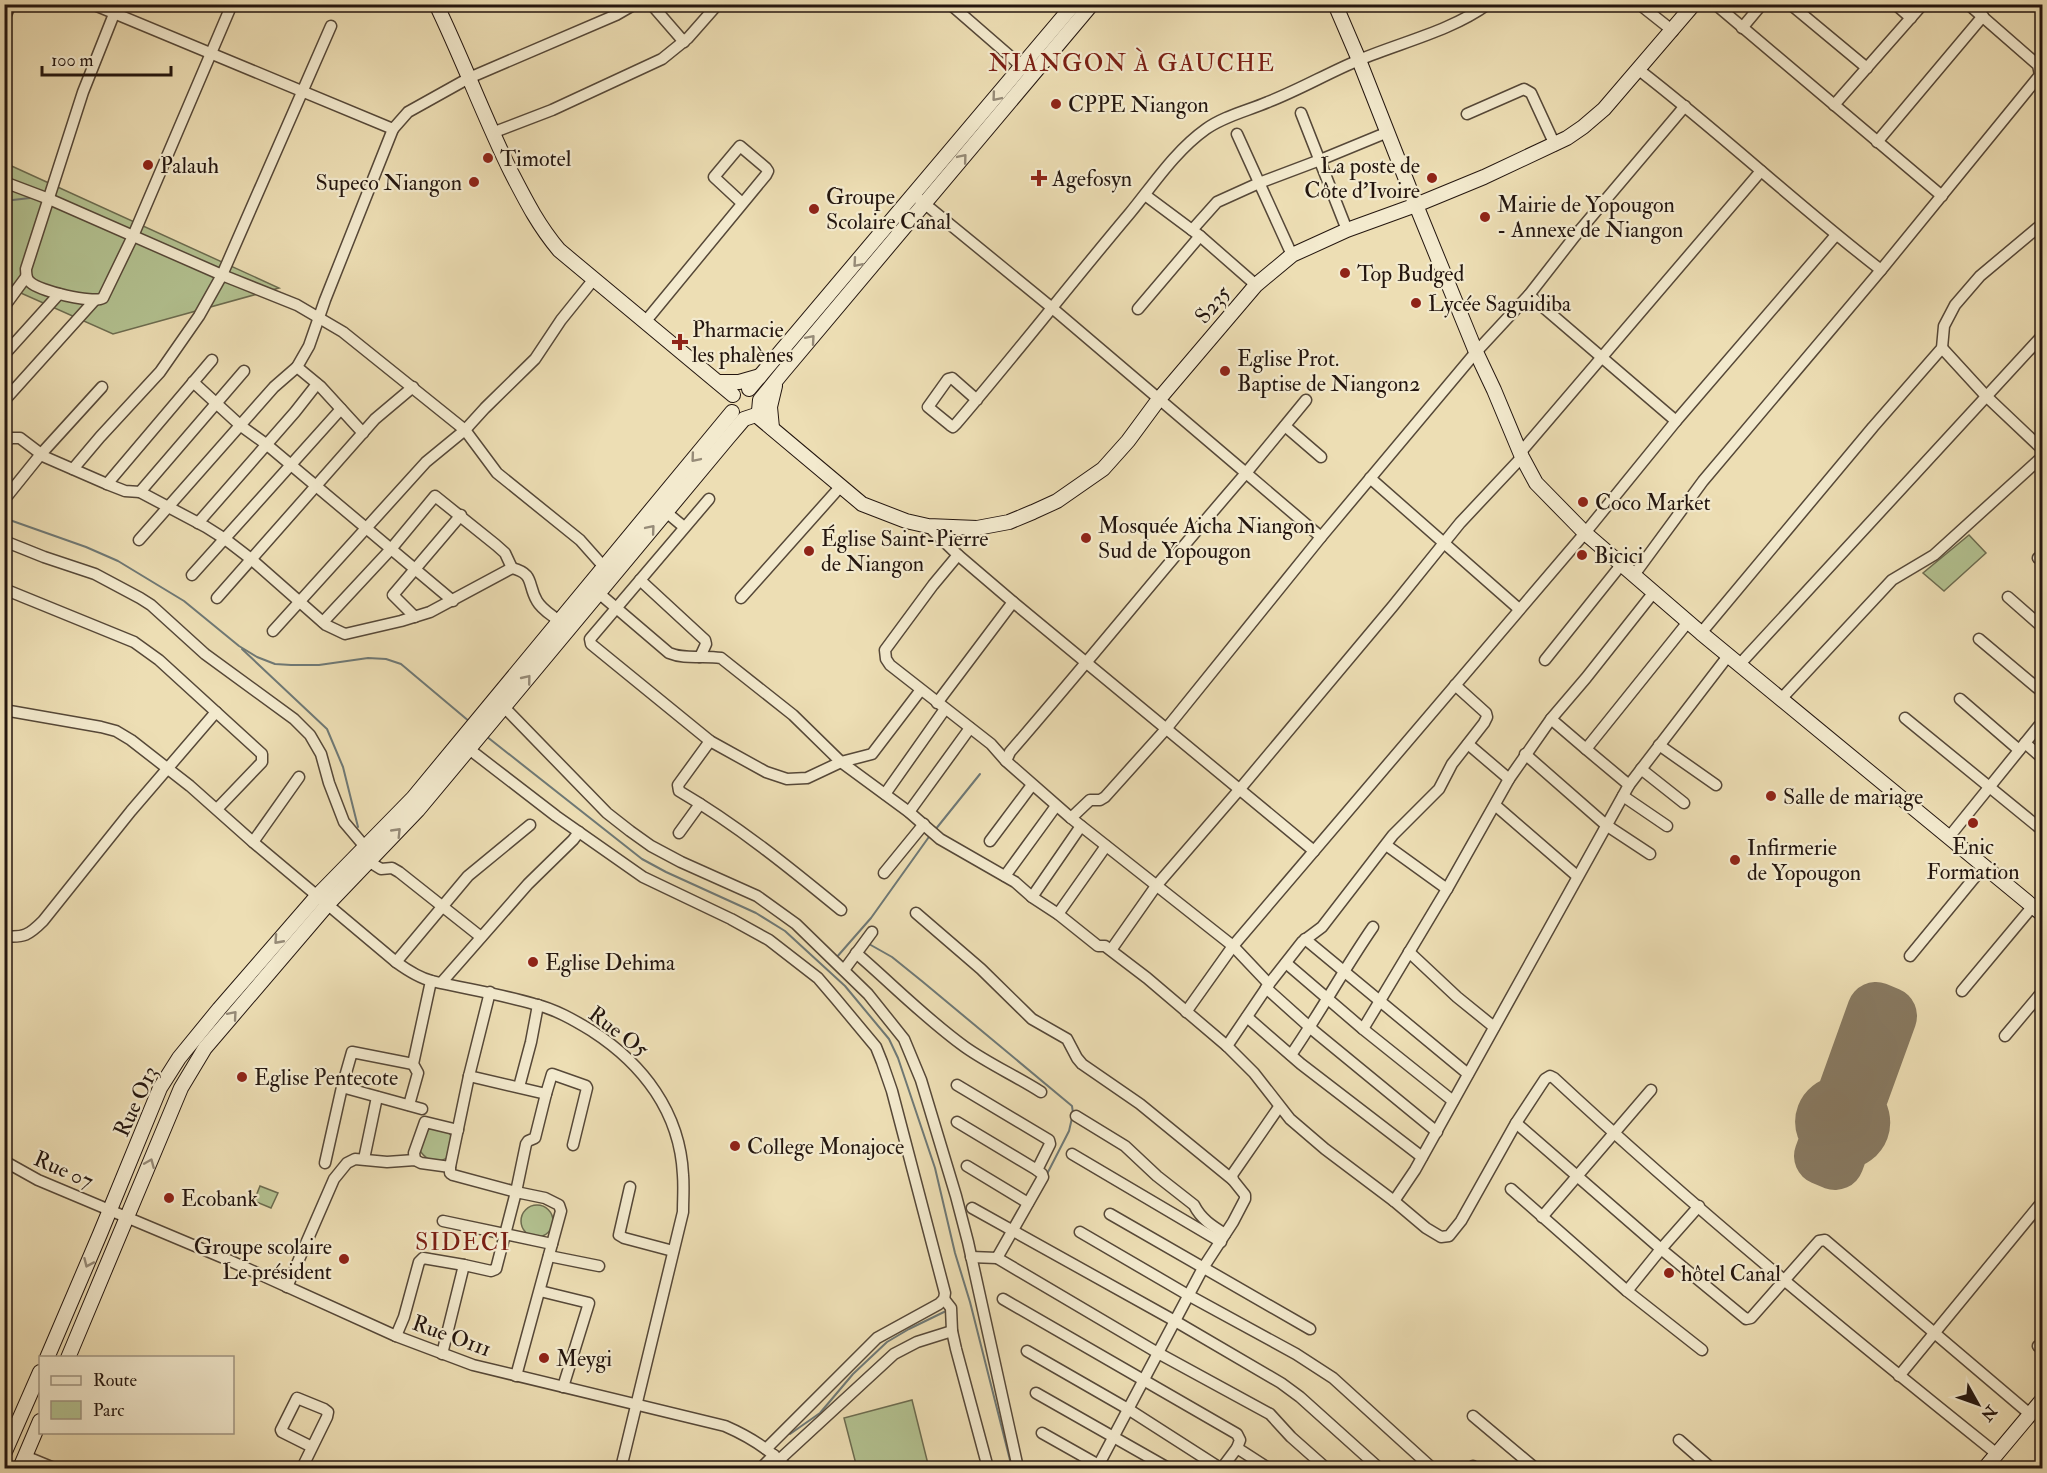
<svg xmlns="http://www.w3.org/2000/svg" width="2047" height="1473" font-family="'IM FELL Double Pica',serif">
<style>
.green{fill:#b3c291;stroke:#6c6c50;stroke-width:1.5}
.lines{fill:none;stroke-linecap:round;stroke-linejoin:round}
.stream{stroke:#6e7875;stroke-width:2}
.runway{stroke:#887a62;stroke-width:58}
.street-casing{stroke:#564838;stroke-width:13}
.secondary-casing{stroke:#24160f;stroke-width:16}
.street{stroke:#f3eace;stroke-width:10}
.secondary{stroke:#f3eace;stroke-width:14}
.oneway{stroke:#968b78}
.poi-dot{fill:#8f2418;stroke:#f3eace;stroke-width:2}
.labels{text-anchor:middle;stroke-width:4.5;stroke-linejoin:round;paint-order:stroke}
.poi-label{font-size:22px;fill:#24160f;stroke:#f3eace;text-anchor:start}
.street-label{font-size:22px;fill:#24160f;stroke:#f3eace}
.neighbourhood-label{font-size:24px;letter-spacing:1.5px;fill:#7a1f14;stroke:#f3eace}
</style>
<rect width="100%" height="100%" fill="#eddeb4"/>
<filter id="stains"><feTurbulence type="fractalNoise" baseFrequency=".00333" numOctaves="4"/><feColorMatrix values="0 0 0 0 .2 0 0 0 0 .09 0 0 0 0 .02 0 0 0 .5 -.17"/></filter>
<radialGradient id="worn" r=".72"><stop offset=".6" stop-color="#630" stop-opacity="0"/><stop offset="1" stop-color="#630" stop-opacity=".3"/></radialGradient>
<g class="green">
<path d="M5,163L279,288L113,334L5,286Z"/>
<path d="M1969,535L1986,553L1944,591L1923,573Z"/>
<path d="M431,1128L448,1131L453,1139L450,1156C438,1164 429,1163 420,1151L424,1133Z"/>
<path d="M260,1186L278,1193L271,1208L254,1201Z"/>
<circle cx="537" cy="1221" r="16"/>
<path d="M912,1400L929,1468H857L844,1418Z"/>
</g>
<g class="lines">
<g class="stream">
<path d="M4,201L30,198"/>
<path d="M4,518L86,547L118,561L184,601L239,646L257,657L275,664L291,665H319L368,658L386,659L401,664L470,722"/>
<path d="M242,649L327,729L343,767L358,827"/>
<path d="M486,736L642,859L666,872L756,913L785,931L845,986L889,1039L898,1058L935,1168L955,1253L970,1302L1012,1468"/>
<path d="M935,830L980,774"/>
<path d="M869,944L892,957L923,982L1072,1106L1073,1113"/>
<path d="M836,958L871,918L931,834"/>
<path d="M1046,1176L1069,1131L1072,1118"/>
<path d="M790,1434L820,1413L853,1374L887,1342L909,1329L946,1311"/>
</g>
<path class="runway" d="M1876,1011L1888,1016L1855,1107C1867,1122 1861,1138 1842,1142L1835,1161L1823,1156L1830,1137C1819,1121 1824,1108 1843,1103Z"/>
<g class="street-casing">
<g id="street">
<path d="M92,4L393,129L408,112L469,78L616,15L635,4"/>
<path d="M118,4L83,92L26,269C26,273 26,279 30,282C39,291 93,304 103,298L133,236L232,4"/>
<path d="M651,4L684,42"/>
<path d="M950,4L1027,71"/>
<path d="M1639,4L1673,31"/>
<path d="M1715,4L1942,196"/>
<path d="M1790,4L1867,68"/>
<path d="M1895,4L1911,18"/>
<path d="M4,19L11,4"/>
<path d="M1742,28L1762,4"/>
<path d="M1639,70C1722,134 1798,206 1881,270"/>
<path d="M1834,105L1923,4"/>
<path d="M1301,113L1347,230"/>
<path d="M1467,114L1524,89L1531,93L1555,145"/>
<path d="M492,133L552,110L662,59L688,38L718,4"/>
<path d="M1237,134L1292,255"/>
<path d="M1877,142L1983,16"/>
<path d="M4,182L49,199L222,275L297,305L343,332L465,430L497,473L580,540L604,567"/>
<path d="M914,195L1051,307L1246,473L1306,400"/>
<path d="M1145,195L1200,236L1256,285"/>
<path d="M1192,230L1217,202L1259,183L1320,160L1388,132"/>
<path d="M1529,295L1676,421"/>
<path d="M4,307L26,277"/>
<path d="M1138,309L1200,236"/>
<path d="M645,322L766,175L768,171L766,168L740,146L714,177L742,203"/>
<path d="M1942,348L1986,396L2042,449"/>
<path d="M4,355L59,294"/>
<path d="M193,382L241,426L266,444L453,601"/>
<path d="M977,400L952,378L948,379L928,407L950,425L953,427L956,424C1015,355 1071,283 1130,213C1153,185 1175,151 1206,129C1224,116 1247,111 1268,102C1299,90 1328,73 1359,60C1402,42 1451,31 1488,4"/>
<path d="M4,401L94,301"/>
<path d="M1285,426L1321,457"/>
<path d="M363,433L320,386L297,367L309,346L325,300L393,129"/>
<path d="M4,441L12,438H20L45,457L107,484L125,491L140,492L206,527L225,539L251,559L326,625L345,634L401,621L430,612L512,568C535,574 527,584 537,601C542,610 552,615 559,621"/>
<path d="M1520,453L1761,171"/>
<path d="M73,469L100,437L160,372L199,316L222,275L331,26"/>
<path d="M1370,478L1519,609"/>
<path d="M107,484L212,360"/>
<path d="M140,492L244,371"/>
<path d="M709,499L590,639L591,644L710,741L766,772L787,779L807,778L841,762L872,754L920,691"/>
<path d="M4,500L41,454L102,387"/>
<path d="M666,512L684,527"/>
<path d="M198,523L295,412L317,384"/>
<path d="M928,526L958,555L1013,602L1314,851"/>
<path d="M139,540L274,387L297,367"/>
<path d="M4,541L44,557L95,574L140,598L151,605L205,654L294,719L310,735L321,754L329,783L344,822L366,848"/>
<path d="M958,555L933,585L885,650L886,659L890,665L991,744L1006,761"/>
<path d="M2038,558L2042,561"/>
<path d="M192,575L341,409"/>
<path d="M1634,575L1703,481L1881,270L2040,75L2038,65L1968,4"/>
<path d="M640,580L705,640L706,644L700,657"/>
<path d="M4,589L134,642L159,660L262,754V762L217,809"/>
<path d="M594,589L669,653C686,660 702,655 721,658L793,715L841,762L909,812L940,839L1015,882L1032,897L1058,914L1098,946H1105L1147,978L1227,1046L1254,1073L1290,1119L1325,1149L1394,1201L1426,1228L1441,1237L1449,1236L1461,1221L1516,1123L1545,1079L1550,1076L1554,1078C1696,1210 1846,1333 1997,1454"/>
<path d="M2008,597L2042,627"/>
<path d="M217,598L375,419L413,387"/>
<path d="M741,598L840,487"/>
<path d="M415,617L393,595L461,515"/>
<path d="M323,622L391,549L435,496L496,545L505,553L512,568"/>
<path d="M273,631L426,462L465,430L485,408L535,359L561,320L594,279"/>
<path d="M1701,633L1873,427L1942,348L1944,326L1955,305L1980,276L2042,224"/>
<path d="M1979,639L2042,692"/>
<path d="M1545,660L1621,565"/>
<path d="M1739,665L2042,336"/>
<path d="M1781,699L1892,580L1934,555L2042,457"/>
<path d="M1960,699L2019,750"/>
<path d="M937,703L1013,602"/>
<path d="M504,707L607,813L630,831L651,846L681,862L757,896L796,924L868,994L904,1039L921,1080L956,1196L968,1242L1018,1468"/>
<path d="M4,710L101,727L116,731L131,740L190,786L253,842L396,962C407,970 419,978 432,981C466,989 500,994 534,1004C555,1009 574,1020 592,1031C643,1064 680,1112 683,1175C684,1187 683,1200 683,1212L621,1468"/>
<path d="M1905,718L2042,830"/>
<path d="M1551,719L1586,749"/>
<path d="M710,741L678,785L679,791C737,825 790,868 841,910"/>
<path d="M2025,743L2042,758"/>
<path d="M1468,744L1509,779"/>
<path d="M1659,745L1716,785"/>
<path d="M469,749L556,816L643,877L731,919L769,940L818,978L836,999L876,1047L882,1062L892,1091L945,1293L944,1299L939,1304L877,1338L766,1449"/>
<path d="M1525,754L1606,825L1650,854"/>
<path d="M1641,769L1684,803"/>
<path d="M1629,785L1586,749L1688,622"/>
<path d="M885,794L945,709"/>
<path d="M1623,796L1667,826"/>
<path d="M1495,805L1577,876"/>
<path d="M909,812L970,728"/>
<path d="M1071,818L1090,800H1100L1105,797L1166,729L1321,537L1476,352L1529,295L1575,236L1685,106"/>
<path d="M679,833L700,804"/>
<path d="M1949,837L2042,722"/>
<path d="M990,841L1032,785"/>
<path d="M253,842L299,777"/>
<path d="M1386,845L1447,889"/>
<path d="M368,861L381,869L392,868L399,872L481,937"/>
<path d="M884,873L924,824"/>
<path d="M1005,876L1056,806"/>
<path d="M1032,897L1081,826"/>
<path d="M916,913L981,969L1032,1019L1067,1039L1077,1058L1082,1064L1140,1104L1233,1180"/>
<path d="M1058,914L1106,846"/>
<path d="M4,936C24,938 29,935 43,921L131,811L216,712"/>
<path d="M1305,939L1468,1074"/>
<path d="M1111,950L1156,886L1239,790L1393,606L1460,523L1522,457"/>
<path d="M1409,952L1457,997L1494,1027"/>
<path d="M856,953C892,984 926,1019 965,1047C989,1064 1016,1076 1041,1092"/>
<path d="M1910,956L1984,866"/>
<path d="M396,962L468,876L530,825"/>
<path d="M1286,963L1363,1029L1453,1101"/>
<path d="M844,970L872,932"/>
<path d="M442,982L528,884L573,840L579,832"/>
<path d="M1269,984L1233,946L1071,818L1006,761L1010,752C1090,660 1166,565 1246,473L1321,537"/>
<path d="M1266,988L1314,1031L1437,1132"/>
<path d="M1962,991L2033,906"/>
<path d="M1186,1012L1233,946L1585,533L1676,421L1836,235"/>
<path d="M1247,1017L1301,1064L1422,1157"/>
<path d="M1363,1029L1447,889L1509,779L1551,719L1586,678L1654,592"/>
<path d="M2005,1036L2042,992"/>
<path d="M1227,1046L1269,984L1302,942L1322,927L1393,835L1439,789L1452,764L1484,723L1487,717L1486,713L1455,685"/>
<path d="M1291,1055C1320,1013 1344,969 1373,927"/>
<path d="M469,1076L546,1094L552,1074L586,1086L587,1088L573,1145"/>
<path d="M957,1085L1049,1140L1050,1144L1037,1170"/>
<path d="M342,1087L352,1052L413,1064"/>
<path d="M519,1087L531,1042L538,1005"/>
<path d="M409,1105L418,1073L413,1064L431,981"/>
<path d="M1076,1116L1125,1146L1157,1176L1194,1205C1201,1219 1212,1226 1225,1234"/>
<path d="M957,1122L1037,1170L1042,1174L1043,1177L997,1258L971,1257"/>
<path d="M1516,1123L1661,1249L1746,1319L1751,1318L1819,1241L1825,1240L2031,1415"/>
<path d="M1072,1154L1221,1242"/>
<path d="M364,1159L377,1097"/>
<path d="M415,1160L414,1153L425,1122L458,1130"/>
<path d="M4,1161L38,1180L226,1259L396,1336L473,1365L725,1426C748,1436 770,1449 787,1468"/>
<path d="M325,1163L342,1087L422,1109"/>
<path d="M967,1166L1028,1203"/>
<path d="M450,1167V1173L453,1175L516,1192L526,1144L528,1141L535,1138L546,1094"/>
<path d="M630,1187L619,1235L624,1238L673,1251"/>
<path d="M1511,1189L1627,1291L1702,1350"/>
<path d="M1394,1201L1415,1170L1629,785L1728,656"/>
<path d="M972,1208L1175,1321L1281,1383L1300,1397L1379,1468"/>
<path d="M1110,1214L1310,1329"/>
<path d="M1542,1217L1651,1090"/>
<path d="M443,1221L552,1244"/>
<path d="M1080,1232L1188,1295L1296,1354L1333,1378L1432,1468"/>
<path d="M549,1256L599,1266"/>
<path d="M997,1258L1158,1353L1270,1414L1291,1437L1326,1468"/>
<path d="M287,1287L334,1179L347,1163L355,1159L387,1162L415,1160L421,1163L450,1167L469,1076L490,992"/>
<path d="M540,1291L589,1303L563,1387"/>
<path d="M1627,1291L1661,1249L1699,1206"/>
<path d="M944,1299L951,1308L952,1331L956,1349L988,1468"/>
<path d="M1003,1299L1237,1434L1240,1440L1237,1448L1222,1468"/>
<path d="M396,1336L404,1317L419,1262L423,1258L464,1265"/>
<path d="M2038,1346L2042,1349"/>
<path d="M1027,1351L1128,1409L1220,1468"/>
<path d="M442,1354L464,1265L491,1271L496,1269L516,1192L545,1198L559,1205L561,1211L516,1376"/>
<path d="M1899,1376L2042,1202"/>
<path d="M1036,1393L1168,1468"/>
<path d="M1473,1416L1535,1468"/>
<path d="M1042,1433L1104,1468"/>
<path d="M1679,1440L1711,1468"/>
<path d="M1237,1448L1268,1468"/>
<path d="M25,1456L54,1468"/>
<path d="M779,1460L894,1354L917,1342L952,1331"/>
<path d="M302,1468L327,1417L328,1412L324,1409L297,1398L281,1430L282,1432L312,1447"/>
<path d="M761,1468L774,1455"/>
<path d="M1097,1468L1203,1268L1233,1222L1245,1199V1195L1233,1180L1232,1175L1279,1107"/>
<path d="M1471,1468L1473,1466"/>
</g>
</g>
<g class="secondary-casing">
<g id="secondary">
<path d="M436,4C463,60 484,117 511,172C526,201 538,225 559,250L733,395"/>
<path d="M1335,4L1359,60L1416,205L1476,352L1494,390L1522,457L1536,483L1585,533L1701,633L2042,914"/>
<path d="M718,382H739L760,376"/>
<path d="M749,389L1074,4"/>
<path d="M756,415L862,504L906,521L928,526L977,528L1009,522L1033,512L1057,501L1103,469L1128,441L1159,399L1256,285L1292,255L1347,230L1416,205L1484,177L1567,138L1583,127L1604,109L1694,4"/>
<path d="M772,428L770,407L775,386"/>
<path d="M47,1358L100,1234L160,1088L179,1058L219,1009L317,896L413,798L732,412"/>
<path d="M68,1358L181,1088L205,1048L328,904L418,810L727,439L744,419L756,415L759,411L760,400L782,373L1092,4"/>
<path d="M4,1454L40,1372"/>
<path d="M20,1468L40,1421"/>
<path d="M1985,1468L2042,1400"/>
</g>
</g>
<use href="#street" class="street"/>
<use href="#secondary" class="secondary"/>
</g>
<defs><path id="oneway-chevron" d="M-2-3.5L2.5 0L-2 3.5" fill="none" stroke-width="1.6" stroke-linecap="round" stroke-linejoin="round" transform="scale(1.5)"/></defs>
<g class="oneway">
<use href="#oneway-chevron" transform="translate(996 97) rotate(130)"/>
<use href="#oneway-chevron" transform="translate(963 158) rotate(-50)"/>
<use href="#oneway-chevron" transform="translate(857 263) rotate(131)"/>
<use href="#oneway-chevron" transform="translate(811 339) rotate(-49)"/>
<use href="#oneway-chevron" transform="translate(695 458) rotate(130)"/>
<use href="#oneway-chevron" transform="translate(651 529) rotate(-50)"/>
<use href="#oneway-chevron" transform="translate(527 679) rotate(-51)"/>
<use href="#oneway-chevron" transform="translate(397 832) rotate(-46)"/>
<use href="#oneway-chevron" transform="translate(278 940) rotate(132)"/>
<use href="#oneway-chevron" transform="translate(233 1015) rotate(-49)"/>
<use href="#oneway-chevron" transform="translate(150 1163) rotate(-67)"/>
<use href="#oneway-chevron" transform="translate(88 1263) rotate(114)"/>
</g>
<g class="poi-dot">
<circle cx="1056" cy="104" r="6"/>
<circle cx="488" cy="158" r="6"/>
<circle cx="148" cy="165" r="6"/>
<path d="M1036 169h6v6h6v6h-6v6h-6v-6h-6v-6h6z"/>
<circle cx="1432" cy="178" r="6"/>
<circle cx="474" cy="182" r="6"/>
<circle cx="814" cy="209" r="6"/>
<circle cx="1485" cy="217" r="6"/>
<circle cx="1345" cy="273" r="6"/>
<circle cx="1416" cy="303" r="6"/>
<path d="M677 333h6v6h6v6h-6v6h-6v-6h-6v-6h6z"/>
<circle cx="1225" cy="371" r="6"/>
<circle cx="1583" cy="502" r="6"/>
<circle cx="1086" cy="538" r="6"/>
<circle cx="809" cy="551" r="6"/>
<circle cx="1582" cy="555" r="6"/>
<circle cx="1771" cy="796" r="6"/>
<circle cx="1973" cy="823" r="6"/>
<circle cx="1735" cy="860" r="6"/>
<circle cx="533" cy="962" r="6"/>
<circle cx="242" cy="1077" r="6"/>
<circle cx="735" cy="1146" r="6"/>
<circle cx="169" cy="1198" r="6"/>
<circle cx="344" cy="1259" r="6"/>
<circle cx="1669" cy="1273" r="6"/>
<circle cx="544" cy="1358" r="6"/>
</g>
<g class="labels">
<g class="poi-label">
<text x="1068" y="112">CPPE Niangon</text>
<text x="500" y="166">Timotel</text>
<text x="160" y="173">Palauh</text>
<text x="1420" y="173" text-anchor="end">La poste de<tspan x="1420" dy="25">Côte d’Ivoire</tspan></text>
<text x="1052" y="186">Agefosyn</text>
<text x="462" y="190" text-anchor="end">Supeco Niangon</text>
<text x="826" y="204">Groupe<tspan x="826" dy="25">Scolaire Canal</tspan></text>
<text x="1497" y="212">Mairie de Yopougon<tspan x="1497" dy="25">- Annexe de Niangon</tspan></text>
<text x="1357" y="281">Top Budged</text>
<text x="1428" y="311">Lycée Saguidiba</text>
<text x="692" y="337">Pharmacie<tspan x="692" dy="25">les phalènes</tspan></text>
<text x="1237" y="366">Eglise Prot.<tspan x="1237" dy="25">Baptise de Niangon2</tspan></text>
<text x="1595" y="510">Coco Market</text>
<text x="1098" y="533">Mosquée Aicha Niangon<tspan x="1098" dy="25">Sud de Yopougon</tspan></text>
<text x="821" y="546">Église Saint-Pierre<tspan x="821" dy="25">de Niangon</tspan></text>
<text x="1594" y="563">Bicici</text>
<text x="1783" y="804">Salle de mariage</text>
<text x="1973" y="854" text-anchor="middle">Enic<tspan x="1973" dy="25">Formation</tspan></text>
<text x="1747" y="855">Infirmerie<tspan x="1747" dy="25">de Yopougon</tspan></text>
<text x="545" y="970">Eglise Dehima</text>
<text x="254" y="1085">Eglise Pentecote</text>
<text x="747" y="1154">College Monajoce</text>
<text x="181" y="1206">Ecobank</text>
<text x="332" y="1254" text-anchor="end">Groupe scolaire<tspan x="332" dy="25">Le président</tspan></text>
<text x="1681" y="1281">hôtel Canal</text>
<text x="556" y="1366">Meygi</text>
</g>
<g class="street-label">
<text transform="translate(1212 304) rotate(-50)" y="8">S235</text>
<text transform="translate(619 1031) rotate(37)" y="8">Rue O5</text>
<text transform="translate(135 1101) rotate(-65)" y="8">Rue O13</text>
<text transform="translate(64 1169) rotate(24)" y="8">Rue 07</text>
<text transform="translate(452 1335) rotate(20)" y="8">Rue O111</text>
</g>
<g class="neighbourhood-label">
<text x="1132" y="71">NIANGON À GAUCHE</text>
<text x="463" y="1250">SIDECI</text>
</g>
</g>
<rect width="2047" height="1473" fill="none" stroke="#eddeb4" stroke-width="24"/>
<rect x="6" y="6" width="2035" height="1461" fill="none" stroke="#24160f" stroke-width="3"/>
<rect x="12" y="12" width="2023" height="1449" fill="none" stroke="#24160f" stroke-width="1.5"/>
<rect x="39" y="1356" width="195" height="78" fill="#f3eace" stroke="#a09582" stroke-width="1.5"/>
<rect x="51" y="1376" width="30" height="9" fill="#f3eace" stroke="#a09582" stroke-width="1.5"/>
<text x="93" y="1386" font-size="18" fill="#24160f">Route</text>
<rect x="51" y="1401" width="30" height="18" fill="#b3c291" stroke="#a09582" stroke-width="1.5"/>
<text x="93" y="1416" font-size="18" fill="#24160f">Parc</text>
<g transform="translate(1978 1404) rotate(130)" stroke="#f3eace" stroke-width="4.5" paint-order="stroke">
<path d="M0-4.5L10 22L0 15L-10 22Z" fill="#24160f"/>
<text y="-9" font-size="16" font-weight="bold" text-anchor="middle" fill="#24160f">N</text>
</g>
<path d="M42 66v9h129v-9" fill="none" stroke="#24160f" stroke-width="3"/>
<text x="51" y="66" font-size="18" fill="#24160f" stroke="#f3eace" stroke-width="4.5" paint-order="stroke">100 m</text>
<rect width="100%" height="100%" filter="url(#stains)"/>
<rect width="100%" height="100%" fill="url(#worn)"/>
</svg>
